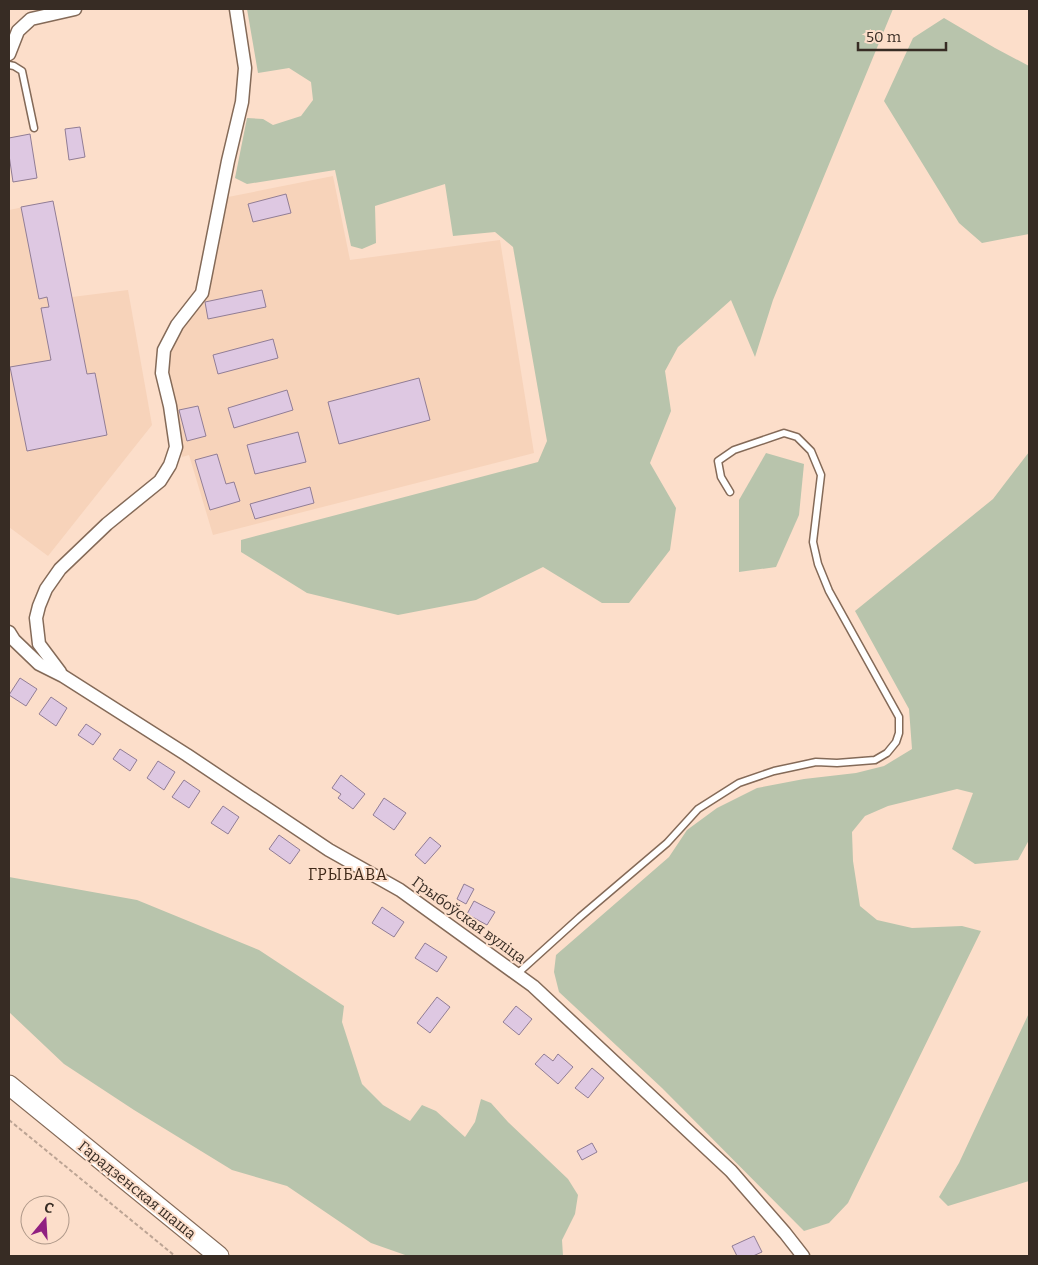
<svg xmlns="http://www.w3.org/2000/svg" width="1038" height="1265" font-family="Bitter,serif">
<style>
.built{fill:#f7d3ba}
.green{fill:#b8c4ac}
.building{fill:#dec8e2;stroke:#917d95}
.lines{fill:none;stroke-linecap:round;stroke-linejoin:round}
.lane-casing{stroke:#846a58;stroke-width:9}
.street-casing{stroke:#846a58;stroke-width:15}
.secondary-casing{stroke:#846a58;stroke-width:21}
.path{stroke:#bca494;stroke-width:2;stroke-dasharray:4 2.5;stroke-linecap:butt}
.lane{stroke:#fff;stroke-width:6}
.street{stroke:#fff;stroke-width:12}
.secondary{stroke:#fff;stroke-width:19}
.labels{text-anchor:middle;stroke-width:4;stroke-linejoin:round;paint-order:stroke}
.street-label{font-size:15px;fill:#372c24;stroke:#fcdeca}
.neighbourhood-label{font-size:16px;letter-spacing:1px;fill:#3f2919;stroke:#fcdeca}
</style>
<rect width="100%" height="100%" fill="#fcdeca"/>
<g class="built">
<path d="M333,176L350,260L500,240L534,453L213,535L189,455L182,457L167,355L176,336L205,295L228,197Z"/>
<path d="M53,201L72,297L128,290L152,425L48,556L9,527V210Z"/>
</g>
<g class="green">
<path d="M247,9H893L773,300L755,357L731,300L678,347L665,371L671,411L650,463L676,508L670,550L629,603H602L543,567L476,600L398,615L307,593L241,552V540L538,462L547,441L513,247L495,232L453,236L445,184L375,206L376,243L362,249L351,246L335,170L247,184L235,178L247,118L263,119L273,125L301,116L313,100L311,82L289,68L258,73Z"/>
<path d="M944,18L995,48L1029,66V234L982,243L959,223L884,101L913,38Z"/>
<path d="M1029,452V840L1018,860L975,864L952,849L973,793L957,789L888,806L865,816L852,832L853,861L860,906L877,920L912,928L962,926L981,931L848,1203L829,1223L804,1231L662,1088L559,992L554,972L556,955L669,857L687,830L717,808L757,788L804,779L856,773L884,766L912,749L909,709L855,611L993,499Z"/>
<path d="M766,453L804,464L799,515L776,567L739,572V500Z"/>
<path d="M9,877L137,900L259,950L344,1006L342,1022L362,1084L383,1105L410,1121L422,1105L436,1111L465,1137L475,1122L481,1099L491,1103L508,1122L568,1179L578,1195L575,1214L562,1240L563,1256H408L371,1243L287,1186L232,1170L134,1110L64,1064L9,1012Z"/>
<path d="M1029,1013V1181L948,1206L939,1197L959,1163Z"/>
</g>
<g class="building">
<path d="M80,127L85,157L69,160L65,129Z"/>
<path d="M30,134L37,178L13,182L9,155V138Z"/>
<path d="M286,194L291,213L253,222L248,204Z"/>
<path d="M53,201L87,374L95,373L107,435L27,451L10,367L51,360L41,308L49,307L47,297L39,299L21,207Z"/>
<path d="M262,290L266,307L208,319L205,302Z"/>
<path d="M273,339L278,358L218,374L213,355Z"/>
<path d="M419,378L430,420L339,444L328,402Z"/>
<path d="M287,390L293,410L234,428L228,408Z"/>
<path d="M198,406L206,436L187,441L179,410Z"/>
<path d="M298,432L306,462L255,474L247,445Z"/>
<path d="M217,454L226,484L234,482L240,501L210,510L195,460Z"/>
<path d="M310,487L314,503L255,519L250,504Z"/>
<path d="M20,678L37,689L26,706L9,695Z"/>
<path d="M51,697L67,708L56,726L39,714Z"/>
<path d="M86,724L101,734L93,745L78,735Z"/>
<path d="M120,749L137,760L130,771L113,759Z"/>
<path d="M158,761L175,772L164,790L147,778Z"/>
<path d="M341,775L365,794L353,809L338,798L341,794L332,788Z"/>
<path d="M184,780L200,791L189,808L172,797Z"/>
<path d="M384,798L406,813L394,830L373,815Z"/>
<path d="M223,806L239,817L228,834L211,823Z"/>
<path d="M279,835L300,850L290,864L269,849Z"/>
<path d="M430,837L441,846L425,864L415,855Z"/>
<path d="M464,884L474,889L466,904L457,899Z"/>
<path d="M474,901L495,912L487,925L467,914Z"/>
<path d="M382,907L404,922L394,937L372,923Z"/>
<path d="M425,943L447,957L437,972L415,958Z"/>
<path d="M437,997L450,1007L430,1033L417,1023Z"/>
<path d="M516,1006L532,1019L519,1035L503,1022Z"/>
<path d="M544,1054L553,1061L558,1054L573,1067L558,1084L535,1064Z"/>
<path d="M592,1068L604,1078L588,1098L575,1088Z"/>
<path d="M592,1143L597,1152L582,1160L577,1151Z"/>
<path d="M754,1236L762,1252L753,1256H737L732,1246Z"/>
</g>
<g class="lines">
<g class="lane-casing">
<g id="lane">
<path d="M9,65L14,66L22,71L34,128"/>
<path d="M517,974L580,917L667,843L698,809L739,783L774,771L816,762L837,763L875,760L887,753L896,742L899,733V717L829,591L818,564L813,542L821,475L811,451L797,437L784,433L734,450L718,461L721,477L730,492"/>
</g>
</g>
<g class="street-casing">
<g id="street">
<path d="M9,54L18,31L31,19L75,9"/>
<path d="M9,632L14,640L39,664L63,676L187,755L329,850L400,890L533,986L731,1171L785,1233L803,1256"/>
<path d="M60,672L39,644L36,618L39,606L46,589L60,569L107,524L160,481L170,465L176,447L170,406L162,373L164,350L177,325L202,293L228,161L242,102L245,68L236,9"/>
</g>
</g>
<g class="secondary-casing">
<path id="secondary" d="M9,1085L219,1256"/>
</g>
<path class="path" d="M9,1120L175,1256"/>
<use href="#lane" class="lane"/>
<use href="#street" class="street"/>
<use href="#secondary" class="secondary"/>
</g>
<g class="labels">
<g class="street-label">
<text transform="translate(469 920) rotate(36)" y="5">Грыбоўская вуліца</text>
<text transform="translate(137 1190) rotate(39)" y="5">Гарадзенская шаша</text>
</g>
<g class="neighbourhood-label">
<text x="348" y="880">ГРЫБАВА</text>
</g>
</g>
<rect width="1038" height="1265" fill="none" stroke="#372c24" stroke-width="20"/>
<g transform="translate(45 1220) rotate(18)"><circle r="24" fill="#fcdeca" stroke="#ad9788"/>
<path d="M0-4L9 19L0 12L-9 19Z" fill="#902081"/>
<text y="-8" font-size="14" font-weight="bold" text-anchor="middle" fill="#372c24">С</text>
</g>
<path d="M858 42v8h88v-8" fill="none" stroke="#372c24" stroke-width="2.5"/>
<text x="866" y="42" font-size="15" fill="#372c24" stroke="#fcdeca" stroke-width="4" paint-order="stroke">50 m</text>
</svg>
